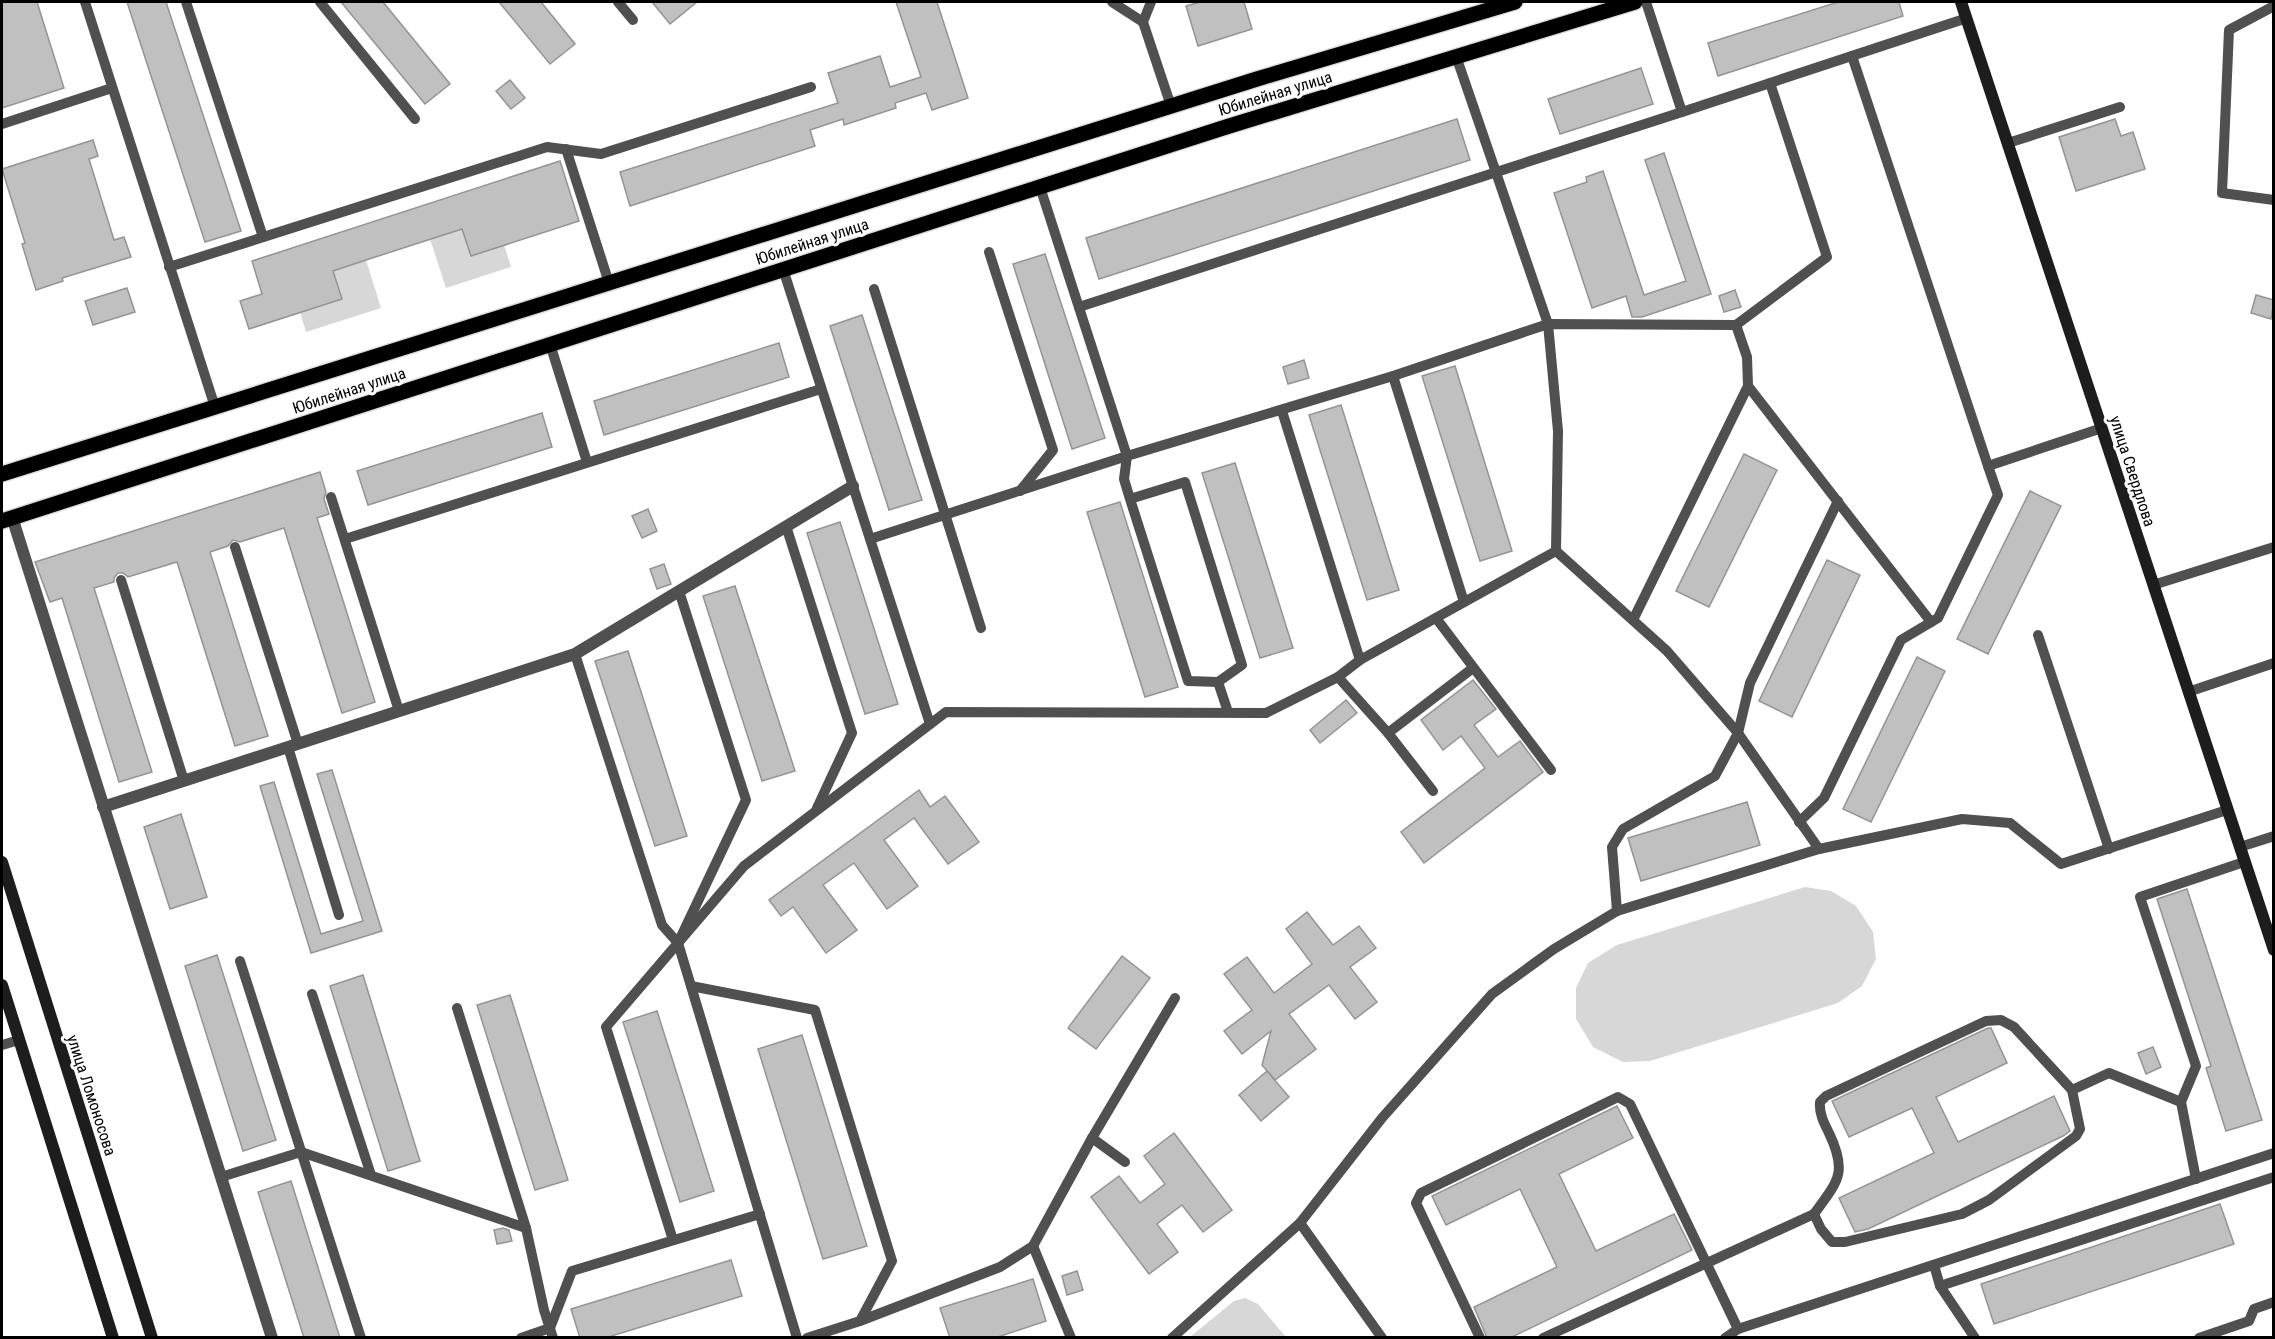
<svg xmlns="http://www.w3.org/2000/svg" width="2275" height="1339" font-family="'Roboto Condensed',sans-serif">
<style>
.green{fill:#d7d7d7}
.building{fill:#c0c0c0;stroke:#949494;stroke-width:1.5}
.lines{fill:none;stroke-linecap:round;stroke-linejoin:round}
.primary-casing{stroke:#dbdbdb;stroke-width:18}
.service{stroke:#505050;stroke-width:10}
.minor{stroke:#505050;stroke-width:12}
.secondary{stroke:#1d1d1d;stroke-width:12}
.primary{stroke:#000;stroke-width:15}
.labels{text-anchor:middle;stroke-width:6;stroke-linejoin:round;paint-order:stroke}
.street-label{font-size:16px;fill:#000;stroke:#fff}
</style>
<rect width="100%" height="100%" fill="#fff"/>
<g class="green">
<path d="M462,229L471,256L504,245L511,267L446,288L430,239Z"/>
<path d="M366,260L381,308L306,332L300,312L342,299L333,271Z"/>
<path d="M1805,887L1831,891L1856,906L1873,932L1876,959L1862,986L1838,1003L1650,1061L1623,1062L1593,1047L1576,1019V988L1588,963L1617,945Z"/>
<path d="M1245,1298L1258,1304L1286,1337H1190L1234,1301Z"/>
</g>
<g class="building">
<path d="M2,2H37L64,88L2,108Z"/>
<path d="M127,2H166L241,231L205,242Z"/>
<path d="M341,2H383L450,84L425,104Z"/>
<path d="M499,2H541L575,44L550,64Z"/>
<path d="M652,2H697L670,24Z"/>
<path d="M896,2H937L968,98L932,110L926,93L895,103L896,108L844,125L843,119L810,130L815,146L630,206L620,172L838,103L828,73L880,56L890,87L921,77Z"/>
<path d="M1200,2H1244L1252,29L1198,46L1186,6Z"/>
<path d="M1838,2H1899L1903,16L1718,76L1708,43Z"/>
<path d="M1641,68L1653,104L1560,134L1548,99Z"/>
<path d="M510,80L525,98L511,109L496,91Z"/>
<path d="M1457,119L1470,160L1099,279L1086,238Z"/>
<path d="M2115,119L2121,136L2133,132L2145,169L2076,191L2059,137Z"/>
<path d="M93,140L98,156L89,159L114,240L124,237L131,257L62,278L63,281L36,290L22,244L25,243L2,169Z"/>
<path d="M1664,153L1711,294L1642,317H1632L1626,296L1592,308L1554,193L1587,182L1586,177L1603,171L1644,295L1686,281L1645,160Z"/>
<path d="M560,161L579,221L471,256L462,229L366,260L333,271L342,299L249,329L240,301L262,294L252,261Z"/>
<path d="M1045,254L1105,438L1072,449L1013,264Z"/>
<path d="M127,288L135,312L93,325L85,301Z"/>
<path d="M1735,290L1741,307L1724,312L1719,296Z"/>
<path d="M2256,295L2274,300L2271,319L2251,313Z"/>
<path d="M862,315L922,500L889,510L830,326Z"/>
<path d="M779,343L789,377L604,435L594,401Z"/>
<path d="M1304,360L1309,378L1288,384L1283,367Z"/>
<path d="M1455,366L1512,551L1480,561L1422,376Z"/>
<path d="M1341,405L1399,590L1367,600L1309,415Z"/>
<path d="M542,413L552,447L368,505L357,471Z"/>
<path d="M1744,454L1777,470L1709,607L1676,591Z"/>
<path d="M1235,463L1293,648L1260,658L1202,473Z"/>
<path d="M320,472L326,492L324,499L329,514L317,518L375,702L342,713L284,528L240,542L233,540L228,546L210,552L268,736L235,746L177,562L128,577L123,573H118L114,578V582L94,588L152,772L119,782L62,598L50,602L35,562Z"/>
<path d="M2030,491L2061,506L1988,654L1957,639Z"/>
<path d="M1120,502L1178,687L1145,697L1087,512Z"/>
<path d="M648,509L657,531L642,538L632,516Z"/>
<path d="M840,522L898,704L865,714L807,533Z"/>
<path d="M1827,560L1860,575L1792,717L1759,701Z"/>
<path d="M664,564L671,584L657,589L650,569Z"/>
<path d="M735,586L795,771L762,781L703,596Z"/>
<path d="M628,651L687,836L655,846L595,661Z"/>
<path d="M1917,657L1945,671L1871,822L1843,809Z"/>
<path d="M1473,680L1496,709L1474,725L1498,757L1520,741L1543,772L1424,863L1401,832L1485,768L1461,736L1443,750L1421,720Z"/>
<path d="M1346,700L1357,713L1320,743L1310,730Z"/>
<path d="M332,770L382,931L311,953L260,786L274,782L321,934L363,921L317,774Z"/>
<path d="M919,790L930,807L945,796L979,842L948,864L914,818L884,840L918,886L887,909L854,863L823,885L857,930L826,953L793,907L781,916L769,900Z"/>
<path d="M1747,802L1760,845L1641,881L1628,838Z"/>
<path d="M181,814L207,897L170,909L144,827Z"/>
<path d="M2187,889L2262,1120L2226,1131L2206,1068L2211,1066L2157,899Z"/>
<path d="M1307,912L1333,945L1359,926L1376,948L1350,967L1377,1002L1355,1019L1329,985L1289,1014L1316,1049L1275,1080L1262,1065L1271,1031L1242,1054L1224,1031L1252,1010L1224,974L1247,957L1274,993L1312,964L1286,929Z"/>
<path d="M217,955L276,1140L243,1151L185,966Z"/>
<path d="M1122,956L1150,978L1096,1049L1068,1028Z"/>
<path d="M363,975L420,1161L388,1171L330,986Z"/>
<path d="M510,995L568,1180L535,1190L477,1005Z"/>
<path d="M657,1011L714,1191L680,1202L623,1022Z"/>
<path d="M1988,1028H1991L2007,1063L1936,1097L1958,1142L2054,1096L2070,1131L2063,1136L1868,1229L1855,1232L1839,1198L1934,1153L1912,1108L1849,1137L1832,1101Z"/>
<path d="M802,1035L867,1246L823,1259L758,1049Z"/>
<path d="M2153,1047L2161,1067L2146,1074L2138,1053Z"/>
<path d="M1267,1071L1289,1097L1261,1121L1239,1095Z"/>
<path d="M1617,1106L1633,1138L1559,1174L1596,1251L1674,1214L1692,1250L1510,1338H1487L1474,1307L1557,1267L1520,1189L1446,1225L1432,1196Z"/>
<path d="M1174,1133L1232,1210L1203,1232L1182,1205L1157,1224L1178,1252L1149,1274L1091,1197L1119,1176L1140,1203L1165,1184L1144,1156Z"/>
<path d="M291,1181L340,1338H304L258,1192Z"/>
<path d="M2220,1204L2234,1244L1994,1324L1981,1284Z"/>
<path d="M503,1228L509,1230L512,1241L497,1244L494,1230Z"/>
<path d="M731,1260L742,1296L605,1338H580L571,1309Z"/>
<path d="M1077,1271L1083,1290L1067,1295L1062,1276Z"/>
<path d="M1033,1279L1046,1321L995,1338H950L940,1308Z"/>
</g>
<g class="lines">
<g class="primary-casing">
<g id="primary">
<path d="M2,474L1257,79L1515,2"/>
<path d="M2,521L1226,127L1635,2"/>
</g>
</g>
<g class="service">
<path d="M85,2L215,407"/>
<path d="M186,2L263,237"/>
<path d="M320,2L415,119"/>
<path d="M618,2L633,20"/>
<path d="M1112,2L1143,22"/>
<path d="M1151,2L1143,22L1171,106"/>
<path d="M1646,2L1682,112L1967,18"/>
<path d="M2274,6L2229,30L2222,193L2274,200"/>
<path d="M1852,56L1988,466L2102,428"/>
<path d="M2,124L112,88"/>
<path d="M2008,143L2120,107"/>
<path d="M566,149L609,283"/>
<path d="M989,252L1053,450L1020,491"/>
<path d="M169,267L547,147L601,154L811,87"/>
<path d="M783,269L870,539L1127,456L1040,187"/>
<path d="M874,289L981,628"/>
<path d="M1079,307L1682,112"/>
<path d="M1736,325L1827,257L1770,83"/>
<path d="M550,344L587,462"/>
<path d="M1393,376L1464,602"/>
<path d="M1748,386L1931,622"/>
<path d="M1282,411L1360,660"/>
<path d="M331,497L399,711"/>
<path d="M1130,499L1185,482L1242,665L1218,682L1188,681L1130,499L1124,479L1127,456L1393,376L1548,324L1736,325L1747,357L1748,386L1633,620"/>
<path d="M786,526L852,733L817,808"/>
<path d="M345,539L821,389"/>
<path d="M870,539L930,724"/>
<path d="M235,547L298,744"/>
<path d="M1556,551L1667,651L1738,733L1819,849"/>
<path d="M121,580L184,781"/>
<path d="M2153,585L2274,547"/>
<path d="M679,591L746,800L678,943L797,1338"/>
<path d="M1436,618L1551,770"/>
<path d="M2038,635L2109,849"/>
<path d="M575,654L662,925L678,943L606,1027L673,1240"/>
<path d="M1338,677L1388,733L1433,791"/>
<path d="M1218,682L1228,712"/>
<path d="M2188,692L2274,663"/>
<path d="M1388,733L1473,668"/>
<path d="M288,747L339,915"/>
<path d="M1799,822L1824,798L1901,640L1938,618L1998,495L1988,466"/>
<path d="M2240,847L2274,836"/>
<path d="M1617,911L1612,847L1623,829L1715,776L1738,733L1750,683L1838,501"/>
<path d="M678,943L744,866L946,712L1266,713L1338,677L1360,660L1556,551L1558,431L1548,324L1456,56"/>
<path d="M240,961L361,1338"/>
<path d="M691,986L815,1010L892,1261L860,1321"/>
<path d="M312,994L371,1175"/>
<path d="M2,1045L19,1040"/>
<path d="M1092,1138L1125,1162"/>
<path d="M221,1177L301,1152L526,1228L457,1008"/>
<path d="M2196,1179L2181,1102L2196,1066L2140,897L2244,862"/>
<path d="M1814,1214C1838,1181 1848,1173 1829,1133C1824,1123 1819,1114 1820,1102L1826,1096L1986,1021L2001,1020L2014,1027L2072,1090"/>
<path d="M1300,1223L1382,1118L1492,994L1554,949L1617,911L1819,849L1962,819L2010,823L2061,864L2227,810"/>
<path d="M526,1228L544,1310L553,1338"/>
<path d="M1033,1246L1071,1338"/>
<path d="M1934,1265L1940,1286L2274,1177"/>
<path d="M1940,1286L1975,1338"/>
<path d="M521,1338L550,1328L572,1271L760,1214"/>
<path d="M807,1338L860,1321L1000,1267L1033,1246L1092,1138L1175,998"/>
<path d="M1172,1338L1300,1223L1382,1338"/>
<path d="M1480,1338L1416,1203L1421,1193L1618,1097L1630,1104L1738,1329"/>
<path d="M1543,1338L1814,1214L1821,1229L1832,1242H1845L1962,1214L1989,1200L2076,1136L2080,1129L2072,1090L2109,1073L2181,1102"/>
<path d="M1725,1338L1738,1329L2274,1153"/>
<path d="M2199,1338L2249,1321L2254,1309L2274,1302"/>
</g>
<g class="minor">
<path d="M12,517L272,1338"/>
<path d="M103,807L575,654L853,486"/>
</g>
<g class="secondary">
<path d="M1961,2L2274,950"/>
<path d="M2,862L152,1338"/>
<path d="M2,985L113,1338"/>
</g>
<use href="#primary" class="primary"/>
</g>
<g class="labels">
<g class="street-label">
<text transform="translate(1275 93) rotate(-17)" y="6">Юбилейная улица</text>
<text transform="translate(812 241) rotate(-18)" y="6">Юбилейная улица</text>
<text transform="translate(349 390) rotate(-18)" y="6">Юбилейная улица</text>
<text transform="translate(2133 471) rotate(72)" y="6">улица Свердлова</text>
<text transform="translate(92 1095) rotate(72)" y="6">улица Ломоносова</text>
</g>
</g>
<rect width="2275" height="1339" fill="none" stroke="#000000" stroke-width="6"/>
</svg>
